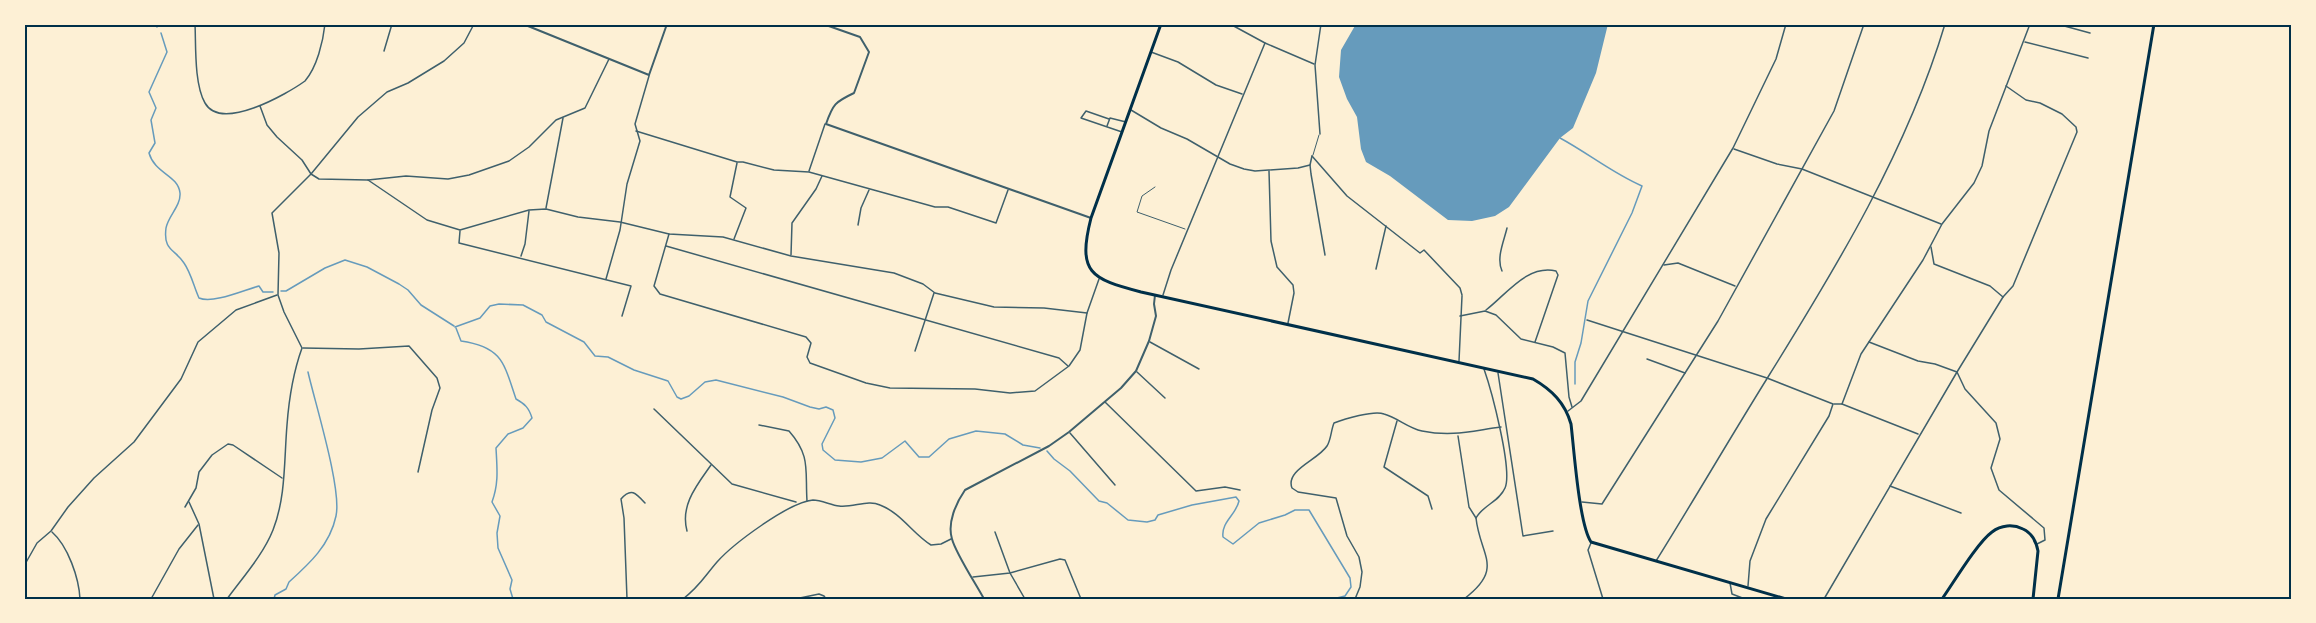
<svg xmlns="http://www.w3.org/2000/svg" width="2316" height="623" font-family="'Space Grotesk',sans-serif">
<style>
.water{fill:#669bbc}
.lines{fill:none;stroke-linecap:round;stroke-linejoin:round}
.stream{stroke:#669bbc;stroke-width:1.5}
.service{stroke:#3f606c;stroke-width:1}
.pedestrian{stroke:#3f606c;stroke-width:1.5}
.minor{stroke:#3f606c;stroke-width:1.5}
.tertiary{stroke:#3f606c;stroke-width:2}
.primary{stroke:#003049;stroke-width:3}
.trunk{stroke:#003049;stroke-width:3}
.neatline{fill:none;stroke:#003049;stroke-width:2}
</style>
<rect width="100%" height="100%" fill="#fdf0d5"/>
<path class="water" d="M1356,24H1608L1596,73L1573,128L1560,138L1509,207L1495,216L1472,221L1448,220L1390,176L1366,162L1361,149L1357,117L1347,99L1339,77L1341,50Z"/>
<g class="lines">
<g class="stream">
<path d="M154,24L157,27"/>
<path d="M161,33L167,52L149,92L156,108L151,120L155,143L149,153C155,174 178,175 180,193C181,206 168,216 166,228C163,251 175,249 184,263C191,273 194,287 199,298C213,304 244,290 259,286L263,292H273"/>
<path d="M1560,138C1588,153 1612,173 1642,186L1632,213L1588,301L1581,343L1575,362V384"/>
<path d="M281,291H286L325,268L345,260L367,267L399,284L408,290L421,305L454,326"/>
<path d="M455,327L480,318L490,306L499,304L523,305L542,315L546,322L584,342L595,356L608,357L634,370L668,381L677,397L681,399L689,396L705,382L716,380L783,397L810,407L819,409L826,407L833,410L835,418L822,444L823,450L835,460L861,462L882,458L905,441L919,457H929L949,439L976,431L1005,434L1023,445L1040,448"/>
<path d="M456,328L461,341C503,347 504,364 516,399C525,404 529,408 532,418L523,428L508,434L496,448C497,468 499,483 492,502L500,516L497,533L498,548L512,580L510,589L513,599"/>
<path d="M1047,451L1054,459L1070,471L1099,501L1107,503L1128,520L1147,522L1155,520L1158,515L1192,505L1236,497L1239,501C1236,515 1221,522 1223,537L1233,544L1259,523L1285,515L1295,510H1309L1350,578L1351,587L1345,596L1333,599"/>
<path d="M274,599L275,595L286,589L289,582C309,564 330,545 336,516C342,489 315,403 308,372"/>
</g>
<g class="service">
<path d="M1313,155L1319,135"/>
<path d="M1155,187L1142,196L1137,212L1185,229"/>
</g>
<g class="pedestrian">
<path d="M880,25L881,24"/>
<path d="M1312,156L1347,196L1420,253L1424,250L1460,288L1462,295"/>
<path d="M1376,269L1386,226"/>
<path d="M1502,271C1496,258 1504,241 1507,228"/>
</g>
<g class="minor">
<path d="M195,24C196,45 194,84 205,103C221,132 287,94 305,81C317,67 323,42 325,24"/>
<path d="M1230,24L1265,43L1314,64"/>
<path d="M2057,24L2090,33"/>
<path d="M2025,42L2088,58"/>
<path d="M384,51L392,24"/>
<path d="M1151,52L1178,62L1216,85L1242,94"/>
<path d="M2006,86L2026,100L2040,103L2062,114L2076,127L2077,132L2013,286L2003,297L1957,372L1965,389L1996,423L2000,439L1991,468L1999,490L2044,528L2045,540L2037,544"/>
<path d="M260,106L267,125L277,137L302,160L311,174L319,179L368,180L406,176L448,179L469,175L509,161L529,147L556,120L585,108L609,59"/>
<path d="M1131,110L1161,128L1187,139L1230,164L1244,169L1255,171L1298,168L1310,165"/>
<path d="M1109,119L1086,111L1081,118L1122,132"/>
<path d="M1107,126L1110,118L1126,122"/>
<path d="M636,131L737,162H743L774,170L809,172L935,207H948L996,223L1008,190"/>
<path d="M1320,134L1315,65L1321,24"/>
<path d="M1734,149L1777,164L1802,169L1941,224"/>
<path d="M1312,156L1310,165L1311,174L1325,255"/>
<path d="M809,171L825,124"/>
<path d="M1269,171L1271,241L1277,267L1293,285L1294,293L1288,323"/>
<path d="M368,180L427,220L460,230L529,210L546,209L578,217L620,222L669,234L723,237L791,256L894,273L923,284L935,293L994,307L1044,308L1087,313"/>
<path d="M546,208L563,118"/>
<path d="M858,225L861,208L869,190"/>
<path d="M460,231L459,243L631,286L622,316"/>
<path d="M669,234L654,286L660,294L806,337L811,343L807,357L810,363L866,383L890,388L975,389L1010,393L1035,391L1069,366L1080,350L1087,313L1099,279"/>
<path d="M734,239L746,208L730,197L737,163"/>
<path d="M666,246L1059,358L1068,366"/>
<path d="M1931,247L1934,264L1990,286L2003,297"/>
<path d="M791,255L792,223L816,189L822,176"/>
<path d="M521,256L525,244L529,211"/>
<path d="M1664,265L1678,263L1735,286"/>
<path d="M606,279L620,230L627,184L640,141L635,124L649,76"/>
<path d="M1163,295L1171,270L1265,43"/>
<path d="M1486,310C1506,295 1527,264 1556,271L1558,275L1535,342"/>
<path d="M1460,316L1485,311L1496,315L1521,339L1553,347L1565,353L1569,397L1572,407"/>
<path d="M1587,320L1767,378L1833,404L1829,416L1766,519L1750,561L1748,586"/>
<path d="M1150,342L1199,369"/>
<path d="M303,348L359,349L409,346L437,378L440,388L432,410L418,472"/>
<path d="M915,351L934,293"/>
<path d="M1647,359L1685,373"/>
<path d="M1459,361L1462,296"/>
<path d="M1137,372L1165,398"/>
<path d="M1498,373L1523,536L1553,531"/>
<path d="M1105,402L1196,491L1225,487L1240,490"/>
<path d="M1834,404H1842L1861,354L1923,260L1942,224L1974,183L1982,166L1989,131L2030,24"/>
<path d="M1842,404L1918,434"/>
<path d="M654,409L732,484L796,502"/>
<path d="M1568,411L1581,401L1733,148L1776,59L1786,24"/>
<path d="M1397,421L1384,467L1428,496L1432,509"/>
<path d="M759,425L789,431C811,456 805,470 807,501"/>
<path d="M1070,433L1115,485"/>
<path d="M1458,436L1469,507L1476,518"/>
<path d="M1890,486L1961,513"/>
<path d="M189,502L199,524L214,599"/>
<path d="M1582,502L1602,504L1718,321L1834,111L1864,24"/>
<path d="M185,507L196,488L199,472L212,455L228,444L233,445L282,478"/>
<path d="M687,531C680,505 697,485 711,465"/>
<path d="M52,532C68,546 79,578 80,599"/>
<path d="M995,532L1010,573L1025,599"/>
<path d="M1591,543L1588,550L1603,599"/>
<path d="M1656,561C1694,500 1730,438 1768,377C1837,266 1907,151 1945,24"/>
<path d="M24,566L37,543L51,531L68,507L94,478L134,442L181,379L198,342L236,310L277,295"/>
<path d="M973,577L1010,573L1060,559L1065,560L1081,599"/>
<path d="M1730,583L1732,594L1745,599"/>
<path d="M117,599H123"/>
<path d="M151,599L179,549L198,525"/>
<path d="M227,599C243,577 263,555 273,530C286,497 284,460 287,425C289,398 293,373 302,348L284,312L278,295L279,253L272,213L311,174L358,117L387,92L408,83L444,61L464,43L474,24"/>
<path d="M627,599L624,518L621,499C631,487 636,493 645,503"/>
<path d="M683,599C700,586 704,577 717,562C733,544 789,502 813,500C821,500 831,505 839,506C853,508 868,499 880,505C901,513 913,534 931,545L941,544L951,539"/>
<path d="M795,599L819,594L824,596L826,599"/>
<path d="M1355,599L1360,587L1362,572L1359,557L1347,536L1336,498L1298,492L1292,488C1285,470 1318,460 1327,446C1331,440 1331,430 1334,423C1344,419 1374,410 1384,414C1398,418 1408,428 1422,431C1452,437 1471,431 1501,427"/>
<path d="M1464,599C1505,568 1480,556 1476,518C1483,505 1499,502 1505,488C1513,470 1491,389 1484,369"/>
<path d="M1824,599L1957,372L1935,364L1918,361L1869,342"/>
</g>
<g class="tertiary">
<path d="M523,24L649,75L667,24"/>
<path d="M823,24L860,37L869,52L854,93C835,102 833,104 826,124L1091,218"/>
<path d="M984,599C976,584 956,554 952,539C947,523 956,503 965,490L1049,446L1069,432L1121,388L1136,371L1149,341L1156,316L1154,304L1155,295"/>
</g>
<g class="primary">
<path d="M1161,24L1091,218C1077,273 1091,279 1141,292L1533,379C1552,390 1565,403 1571,424C1574,449 1579,524 1591,542L1786,599"/>
<path d="M1942,599C1954,582 1977,543 1992,532C2001,525 2013,524 2023,529C2032,533 2036,541 2038,551L2033,599"/>
</g>
<path class="trunk" d="M2058,599L2154,24"/>
</g>
<rect width="2316" height="623" fill="none" stroke="#fdf0d5" stroke-width="51"/>
<rect x="26" y="26" width="2264" height="572" class="neatline"/>
</svg>
